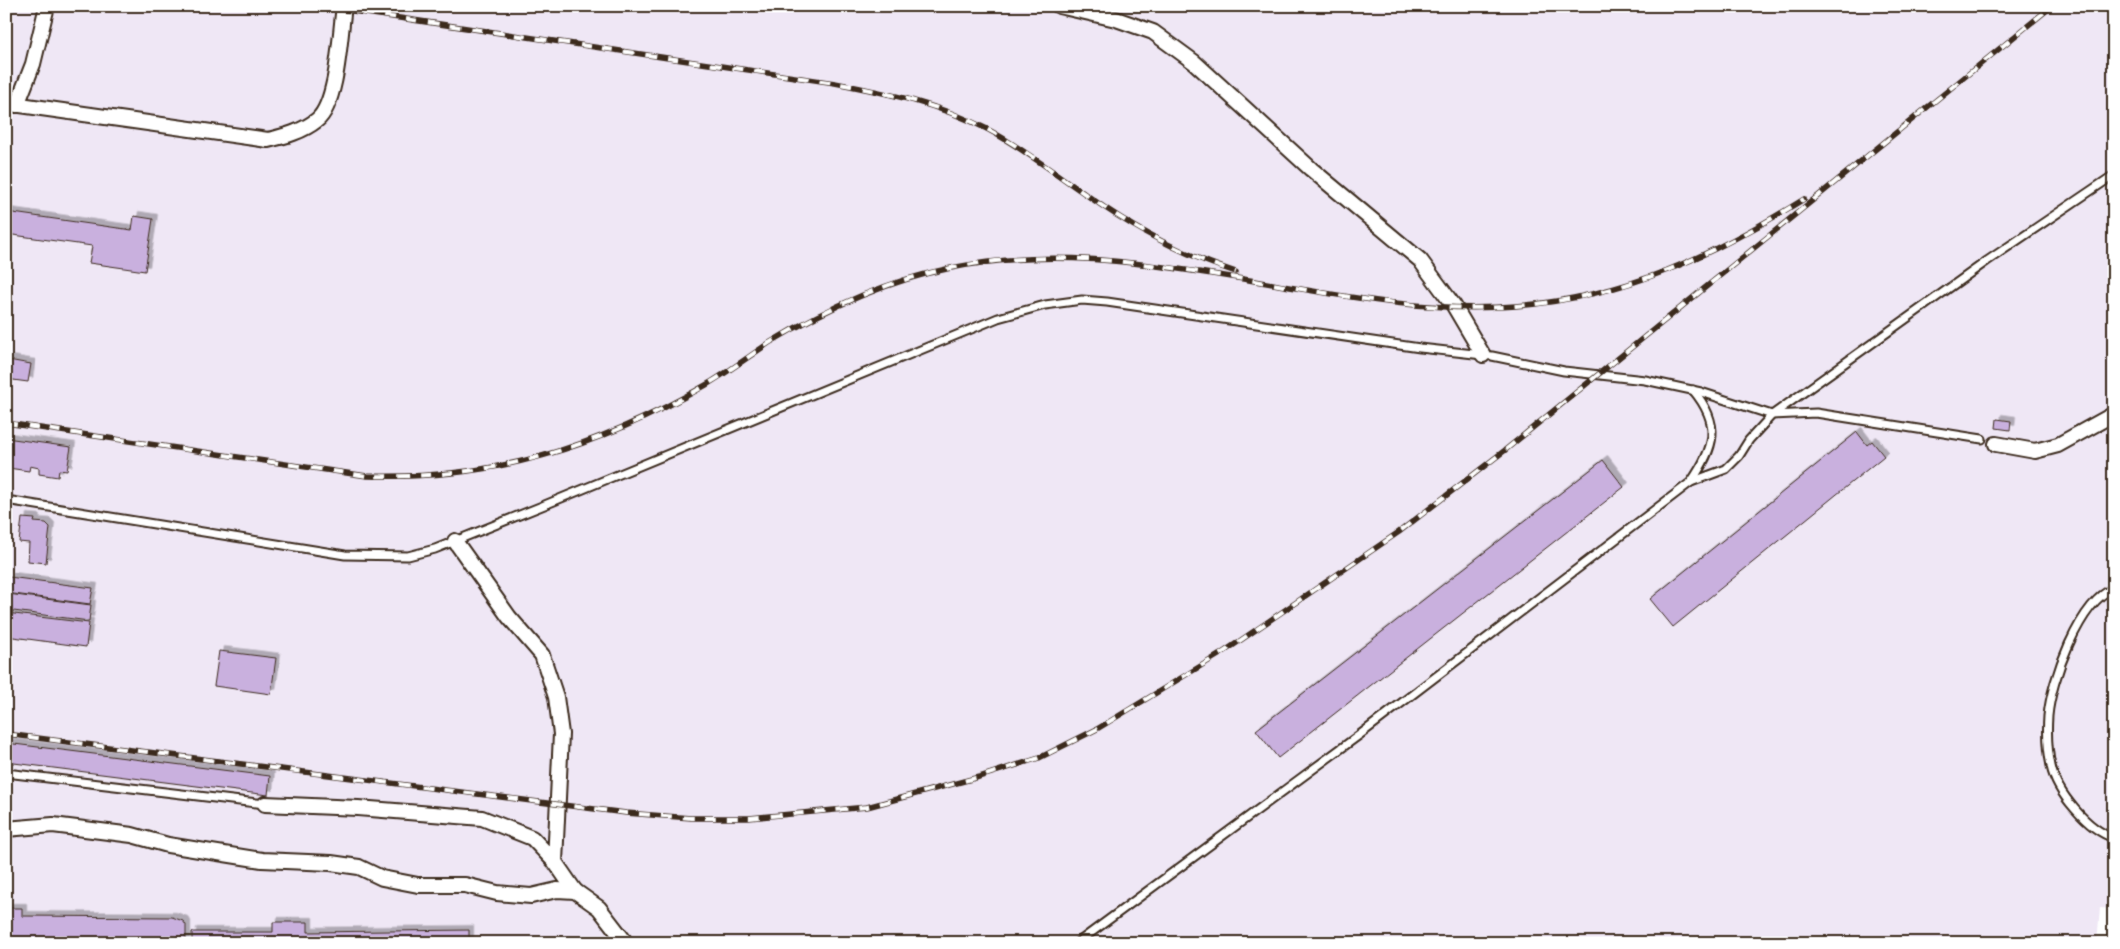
<svg xmlns="http://www.w3.org/2000/svg" width="2120" height="949" font-family="'Playpen Sans',sans-serif">
<style>
.built{fill:#efe7f5}
.building{fill:#c9b0de;stroke:#3b2a1e;filter:url(#shadow)}
.lines{fill:none;stroke-linecap:round;stroke-linejoin:round}
.service-casing{stroke:#3b2a1e;stroke-width:11}
.minor-casing{stroke:#3b2a1e;stroke-width:18}
.service{stroke:#fff;stroke-width:7}
.minor{stroke:#fff;stroke-width:14}
.rail-casing{stroke:#3b2a1e;stroke-width:5.5}
.rail{stroke:#fff;stroke-width:4;stroke-dasharray:11;stroke-linecap:butt}
</style>
<defs>
<filter id="shadow"><feDropShadow dx="4.5" dy="-4.5" stdDeviation="0" flood-color="#0004"/></filter>
</defs>
<rect width="100%" height="100%" fill="#fff"/>
<filter id="ink" filterUnits="userSpaceOnUse"><feTurbulence type="fractalNoise" baseFrequency=".02" numOctaves="2"/><feDisplacementMap in="SourceGraphic" scale="10" xChannelSelector="R" yChannelSelector="G"/><feConvolveMatrix kernelMatrix="1 2 1 2 8 2 1 2 1" color-interpolation-filters="sRGB"/></filter>
<g filter="url(#ink)">
<path class="built" d="M6,6H2114V909L2100,908L2097,943H6Z"/>
<g class="building">
<path d="M6,212L132,230L134,216L153,219L145,271L89,263L92,246L6,234Z"/>
<path d="M8,360L31,364L28,382L6,379Z"/>
<path d="M1997,419L2011,421L2010,430L1996,428Z"/>
<path d="M1857,432L1867,445L1872,441L1884,456L1673,627L1650,599Z"/>
<path d="M6,438L71,447L67,471L59,470L58,477L39,474V468L30,466L29,471L8,468Z"/>
<path d="M1603,460L1624,487L1278,758L1256,730Z"/>
<path d="M22,518L35,519L34,522L46,523L50,527L46,563L28,561L29,543L19,542Z"/>
<path d="M9,577L93,588L90,604L6,593Z"/>
<path d="M8,594L91,605L89,621L6,610Z"/>
<path d="M6,613L89,623L86,647L6,636Z"/>
<path d="M219,651L276,658L271,694L214,686Z"/>
<path d="M6,743L270,776L268,795L6,762Z"/>
<path d="M6,908H22V916L172,917L183,921L186,925V943H6Z"/>
<path d="M273,922H308V932L469,930V943H192V932H273Z"/>
</g>
<g class="lines">
<g class="service-casing">
<g id="service">
<path d="M1691,482C1715,447 1722,425 1693,390"/>
<path d="M6,500L345,555L408,556L435,549L547,504L998,318L1045,305L1082,300L1107,302L1420,348L1492,356L1564,371L1645,380L1701,392L1772,415L1816,413L1982,439"/>
<path d="M2114,588C2079,602 2051,681 2048,716C2047,731 2048,752 2051,766C2056,792 2088,830 2114,838"/>
<path d="M6,773L265,804"/>
<path d="M1077,943L1362,733L1691,482L1726,469L1739,456L1749,440L1772,415L1987,261L2114,175"/>
</g>
</g>
<g class="minor-casing">
<g id="minor">
<path d="M1059,6L1116,19L1153,32L1194,62L1311,169L1420,260L1454,306L1483,355"/>
<path d="M6,103L268,140C285,136 302,132 317,120C338,103 340,33 344,6"/>
<path d="M17,105L33,64L47,6"/>
<path d="M1996,444L2035,451L2058,445L2114,414"/>
<path d="M455,541L509,617L542,655L556,697L561,734L555,862"/>
<path d="M265,804L358,808L482,818L532,838L555,862L575,891"/>
<path d="M6,829L53,825L132,835L168,845L262,860L331,863L359,867L382,878L418,885H465L497,893L531,896L557,890L575,891L599,908L626,943"/>
</g>
</g>
<use href="#service" class="service"/>
<use href="#minor" class="minor"/>
<g class="rail-casing">
<g id="rail">
<path d="M319,6L835,83C887,93 939,104 987,129C1023,148 1054,173 1088,196C1133,228 1183,255 1236,272"/>
<path d="M6,423L367,476C493,480 597,448 706,385C728,372 748,357 769,343C825,309 886,281 951,268C1049,248 1139,262 1237,278C1328,293 1423,314 1516,306C1625,297 1712,256 1804,199"/>
<path d="M6,734L626,813L691,818H749L867,807L979,777L1039,758L1097,729L1222,653L1399,532L1504,451L2052,6"/>
</g>
</g>
<use href="#rail" class="rail"/>
</g>
</g>
<rect width="2120" height="949" fill="none" stroke="#fff" stroke-width="25"/>
<rect x="12" y="12" width="2095" height="924" fill="none" stroke="#3b2a1e" stroke-width="2" filter="url(#ink)"/>
</svg>
